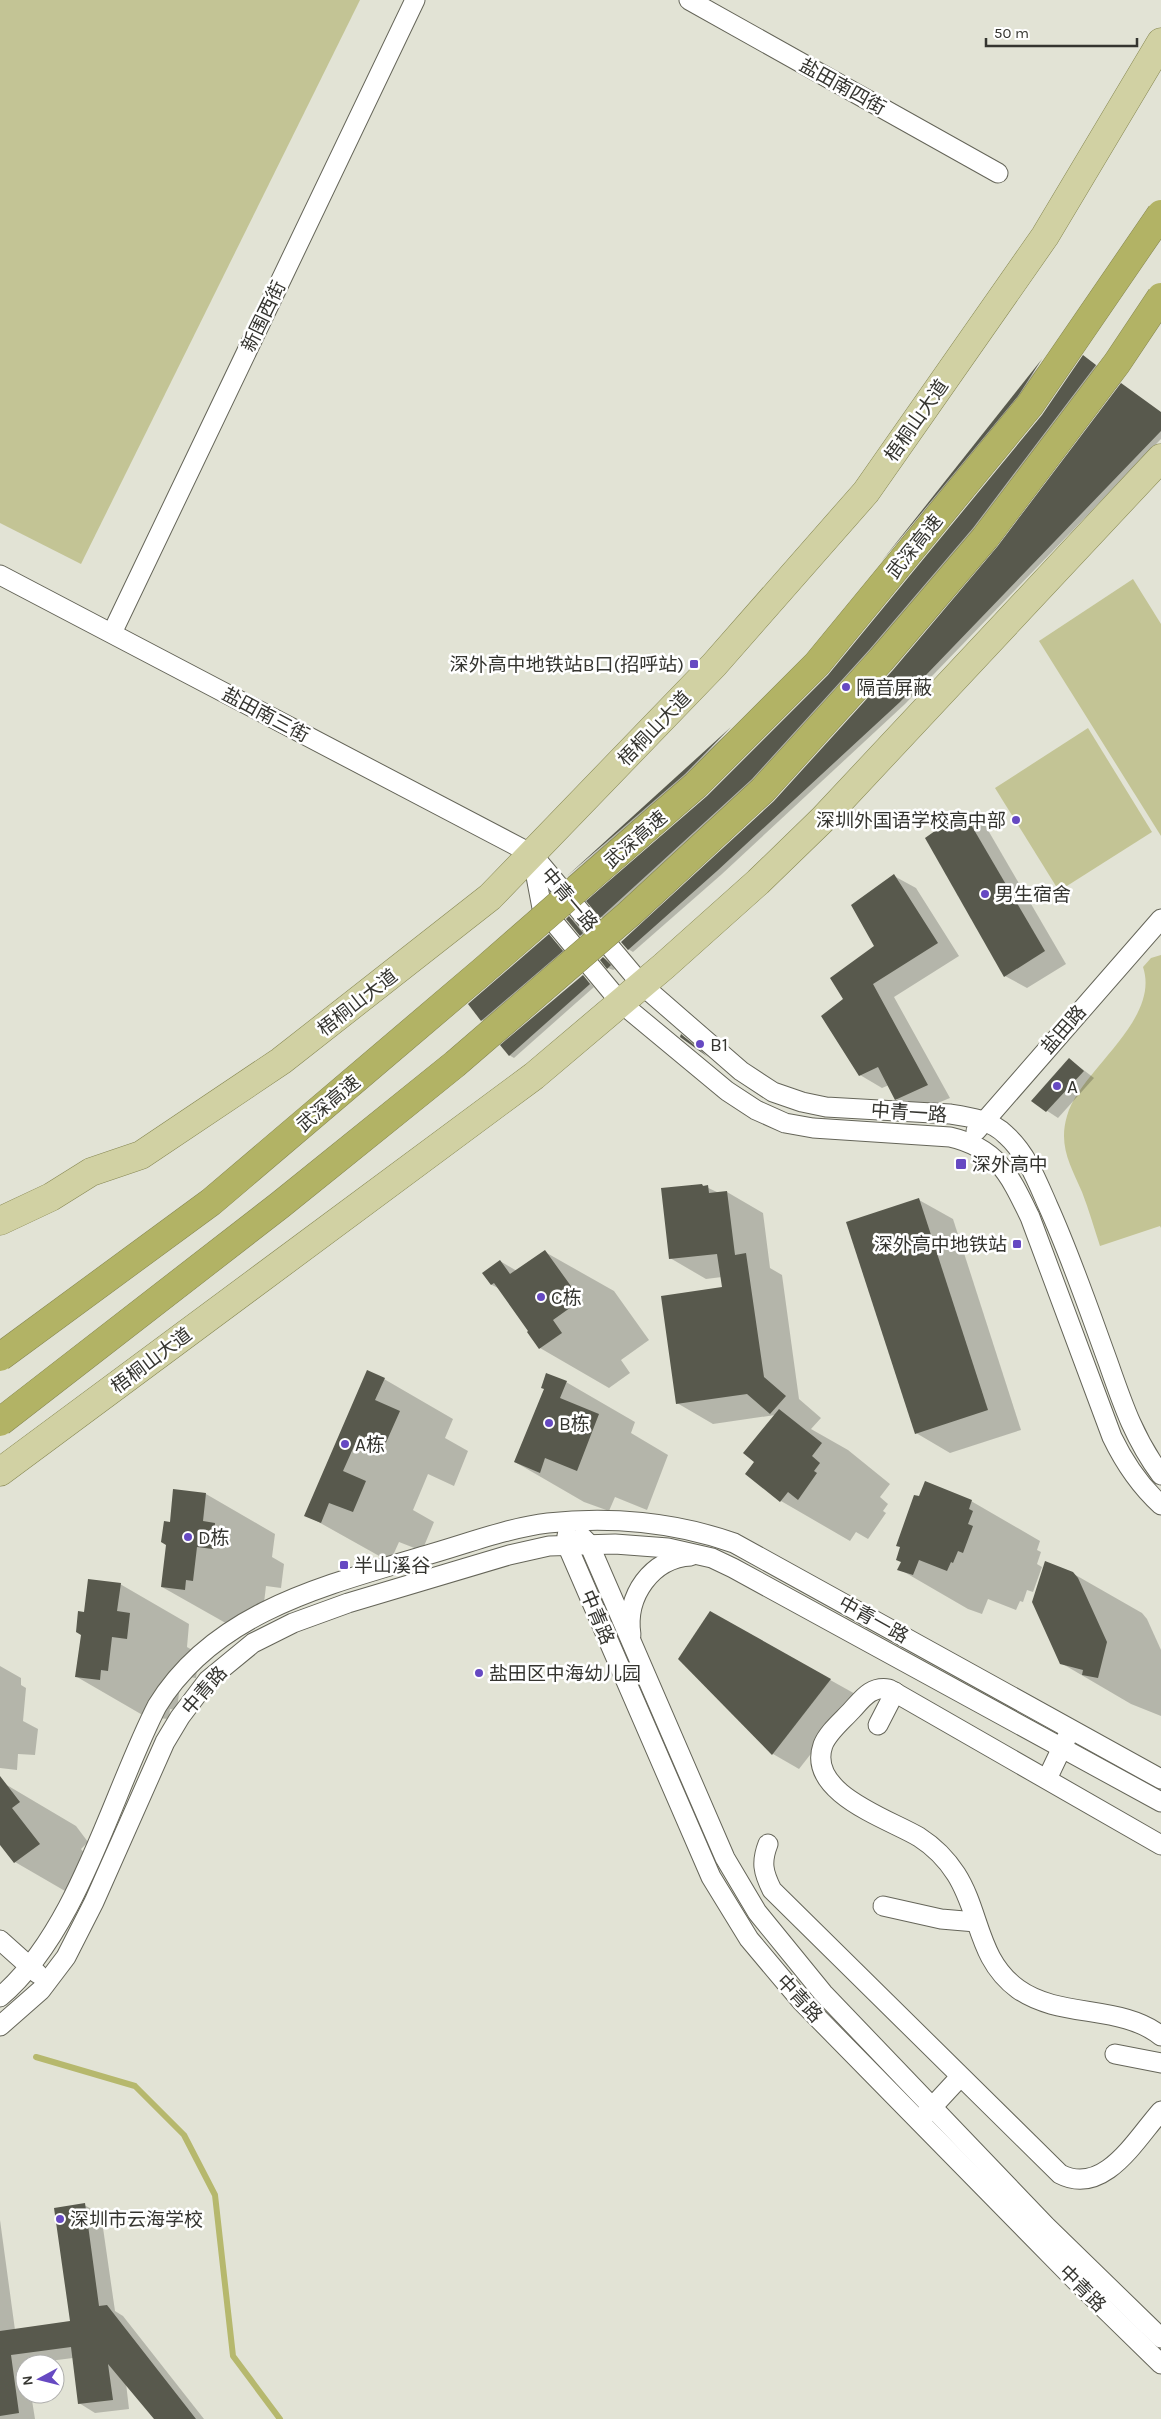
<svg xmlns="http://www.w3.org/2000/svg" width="1161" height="2419" font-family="Karla,'Noto Sans SC',sans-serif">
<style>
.green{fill:#c3c495}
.shadow{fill:#0003}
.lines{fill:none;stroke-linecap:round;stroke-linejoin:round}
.stream{stroke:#b6b86d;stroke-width:6}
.building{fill:#58594d}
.minor-casing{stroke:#656559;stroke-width:21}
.primary-casing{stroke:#868752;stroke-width:29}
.minor{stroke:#fff;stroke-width:19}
.primary{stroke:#d1d1a3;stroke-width:28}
.motorway-bridge-casing{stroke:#868752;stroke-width:29;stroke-linecap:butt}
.motorway-bridge{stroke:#b2b365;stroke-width:28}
.poi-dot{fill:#6649c2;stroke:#fff;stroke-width:2}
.labels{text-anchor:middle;stroke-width:5;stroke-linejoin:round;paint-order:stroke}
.street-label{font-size:19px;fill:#353530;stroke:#fff}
.poi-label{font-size:19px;fill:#353530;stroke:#fff;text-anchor:start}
</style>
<rect width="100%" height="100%" fill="#e2e3d5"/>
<g class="green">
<path d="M0,0H360L81,564L0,523Z"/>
<path d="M1133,579L1161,624V836L1039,641Z"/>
<path d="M1088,728L1152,832L1059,891L995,788Z"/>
<path d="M1161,955V1228L1160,1226L1100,1246C1094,1228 1089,1210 1082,1192C1071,1166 1058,1146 1067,1116C1079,1071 1161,1021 1143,967L1151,958Z"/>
</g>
<g class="shadow">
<path d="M1088,360L1100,368L978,531L757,782L606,920L601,917L588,901L708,797L829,676Z"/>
<path d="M1043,361L1046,363L886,564L883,562Z"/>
<path d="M1161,413V439L905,704L722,874L633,952L628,949Z"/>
<path d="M732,729L735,731L572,879L568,877Z"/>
<path d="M963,812L985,825L1066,964L1027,988L1005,976Z"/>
<path d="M894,876L916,888L959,956L894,997L950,1098L918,1111L896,1099L889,1085L882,1088L860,1075L845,999L876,946Z"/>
<path d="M570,918L575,921L588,936L586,938L581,935Z"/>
<path d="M549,936L567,954L487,1023L482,1020Z"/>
<path d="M604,958L609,961L615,969L613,970L608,968Z"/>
<path d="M583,976L594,987L514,1058L509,1055Z"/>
<path d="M682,1036L692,1042L709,1056L696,1049Z"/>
<path d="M1069,1059L1094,1078L1058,1118L1032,1101Z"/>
<path d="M702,1185L719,1193L727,1192L763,1213L770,1268L782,1275L799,1399L821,1418L811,1429L848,1450L890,1484L880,1497L888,1504L883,1511L886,1513L868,1539L856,1532L850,1541L781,1501L746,1473L755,1462L775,1415L713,1424L677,1403L723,1288L722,1277L706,1279L670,1258Z"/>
<path d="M919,1200L953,1219L1021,1430L950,1453L916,1433Z"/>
<path d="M545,1252L614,1291L649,1340L621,1360L630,1373L609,1388L540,1348L530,1331L500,1289L492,1285L484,1273L500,1261L517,1271Z"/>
<path d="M384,1379L453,1419L445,1438L468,1451L454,1486L428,1474L413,1510L434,1522L422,1551L399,1542L390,1562L306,1515Z"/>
<path d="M566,1382L635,1422L631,1433L668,1455L647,1510L615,1497L609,1511L584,1502L515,1462Z"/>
<path d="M206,1494L275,1534L272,1557L284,1564L281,1588L266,1586L262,1620L255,1619L254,1629L231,1626L162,1587L171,1523Z"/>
<path d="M971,1501L1040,1541L1037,1550L1041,1552L1037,1564L1042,1567L1033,1592L1027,1590L1023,1602L1020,1601L1016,1610L988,1599L982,1614L968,1609L899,1569Z"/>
<path d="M1072,1573L1142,1613L1147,1619L1161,1650V1716L1131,1704L1061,1663Z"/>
<path d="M120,1584L189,1624L187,1647L199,1654L196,1678L181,1676L177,1710L170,1709L169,1719L146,1717L77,1677L85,1613Z"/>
<path d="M711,1613L857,1695L799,1769L773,1754Z"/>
<path d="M0,1666L21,1678V1685L26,1688L23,1721L38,1729L35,1755L18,1754L17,1770L0,1768Z"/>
<path d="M0,1781L76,1826L88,1842L81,1849L108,1884L84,1902L15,1862L0,1842Z"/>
<path d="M84,2205L101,2214L115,2311L123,2316L204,2419H156L126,2383L129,2409L95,2413L79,2403L73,2358L25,2364V2394H31L35,2419H0V2220L15,2330L71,2322Z"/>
</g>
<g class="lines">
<path class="stream" d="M36,2057L135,2086L184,2135L215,2195L233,2356L280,2419"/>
</g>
<g class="building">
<path d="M1083,355L1096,365L973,528L869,650L752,779L600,918L586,901L707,796L828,675L1042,415Z"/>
<path d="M1042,359L1018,396L881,562Z"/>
<path d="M1121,383L1161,412V431L900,702L717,871L628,950L621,942L774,801L893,670L997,547Z"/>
<path d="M731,727L685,774L566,877Z"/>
<path d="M963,811L1045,951L1004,977L925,838Z"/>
<path d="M894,874L938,943L873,984L928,1085L895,1100L878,1067L859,1076L821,1016L843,999L830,978L874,946L851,905Z"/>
<path d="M569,916L583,933L580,936L566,919Z"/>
<path d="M549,934L563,951L481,1021L468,1004Z"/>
<path d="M603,957L611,965L607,969L600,960Z"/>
<path d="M583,975L590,984L509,1056L500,1045Z"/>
<path d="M681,1034L708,1057L680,1037Z"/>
<path d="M1069,1058L1084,1071L1046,1112L1031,1101Z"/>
<path d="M702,1184L703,1186L708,1185L709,1193L727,1191L735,1255L746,1253L764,1377L786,1396L770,1414L747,1394L676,1404L661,1296L722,1287L717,1254L669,1259L661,1188Z"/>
<path d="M919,1198L988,1410L915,1434L846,1222Z"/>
<path d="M545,1250L581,1300L553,1320L562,1333L539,1349L527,1332L528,1331L494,1283L491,1285L482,1273L500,1260L510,1274Z"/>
<path d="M367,1370L385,1378L375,1400L400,1411L384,1447L359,1435L343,1471L366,1481L353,1512L329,1503L321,1523L304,1516Z"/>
<path d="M546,1373L567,1381L560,1398L599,1414L577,1471L545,1458L540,1473L514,1462L544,1389L541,1388Z"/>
<path d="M779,1409L822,1443L812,1456L820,1463L814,1471L817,1473L798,1500L788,1492L780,1502L745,1474L754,1462L743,1453Z"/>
<path d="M925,1481L972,1500L969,1509L973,1511L968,1524L973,1526L963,1553L958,1551L953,1563L951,1562L947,1571L919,1560L913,1575L897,1570L901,1562L896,1560L900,1547L896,1546L914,1495L919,1496Z"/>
<path d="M173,1489L206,1493L203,1521L215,1523L213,1549L197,1547L193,1581L186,1580L185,1590L161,1587L166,1545L161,1542L164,1521L170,1522Z"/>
<path d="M1045,1561L1073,1572L1078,1578L1107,1642L1098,1678L1082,1675L1083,1670L1060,1664L1032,1602Z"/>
<path d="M88,1579L121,1583L117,1611L130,1613L127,1639L112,1637L108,1671L101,1670L100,1680L75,1677L81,1635L76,1632L78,1611L84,1612Z"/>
<path d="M710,1611L831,1679L772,1755L678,1659Z"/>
<path d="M0,1776L20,1802L12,1808L40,1844L14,1863L0,1845Z"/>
<path d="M85,2203L99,2306L107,2305L196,2419H154L108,2364L113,2400L78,2404L71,2347L11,2355L19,2413L0,2416V2331L70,2321L54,2208Z"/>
</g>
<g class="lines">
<g class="minor-casing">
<g id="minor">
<path d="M689,0L998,173"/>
<path d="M0,575L532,854L642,985L741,1071L773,1092L802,1102L826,1107L950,1114C970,1117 991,1120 1006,1135C1027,1154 1037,1181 1048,1206C1071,1257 1089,1310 1108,1362C1123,1405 1134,1438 1161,1475"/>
<path d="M112,633L415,0"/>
<path d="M532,855L542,908L621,1003L727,1091L756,1110L785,1123L813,1128L950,1137C998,1148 1010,1176 1030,1217L1112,1437C1125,1464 1139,1485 1161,1505"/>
<path d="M976,1131L1161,919"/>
<path d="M567,1535V1545L711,1877L749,1939L802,2002L1075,2280L1161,2364"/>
<path d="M582,1537L589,1544L609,1590L725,1858L757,1912L823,1993L1046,2226L1161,2338"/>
<path d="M631,1635C625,1596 652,1558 691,1556"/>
<path d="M878,1725L895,1692"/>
<path d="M1047,1779L1067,1737"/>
<path d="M768,1844C761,1862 763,1872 772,1890L1060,2174C1104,2197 1136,2139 1161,2111"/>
<path d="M1161,1845L889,1689C871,1686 863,1698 852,1710C843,1720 828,1732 823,1745C806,1793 889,1819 919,1837C933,1846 947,1860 956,1874C981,1913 977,1959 1018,1989C1060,2019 1121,2004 1161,2036"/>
<path d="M883,1906L941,1919L976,1922"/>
<path d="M0,1940L38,1974"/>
<path d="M0,1997C78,1931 111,1796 157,1706C215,1611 327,1585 427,1555C466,1544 507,1528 548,1523C609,1516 675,1522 734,1543L1161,1779"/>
<path d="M0,2026L41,1990L66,1957L94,1902L165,1742L180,1717L208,1680L253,1643L293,1623L348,1603L509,1555L549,1546L615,1544L668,1548L712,1558L733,1568L1161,1802"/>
<path d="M1115,2054L1161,2063"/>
<path d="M923,2117L960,2077"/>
</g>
</g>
<g class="primary-casing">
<g id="primary">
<path d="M0,1221L51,1197L91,1172L141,1155L281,1061L490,897L714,665L866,492L1045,236L1161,42"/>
<path d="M0,1472L534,1076L664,966L758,882L823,819L1161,458"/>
</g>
</g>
<use href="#minor" class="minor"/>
<use href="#primary" class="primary"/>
<g class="motorway-bridge-casing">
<g id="motorway-bridge">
<path d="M0,1357L211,1202L484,970L696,785L817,664L1030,405L1161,214"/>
<path d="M0,1422L280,1205L455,1064L629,914L763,790L881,660L985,538L1117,363L1161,297"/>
</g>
</g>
<use href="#motorway-bridge" class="motorway-bridge"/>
</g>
<g class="poi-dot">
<rect x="689" y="659" width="10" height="10" rx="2.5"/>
<circle cx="846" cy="687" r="5"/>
<circle cx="1016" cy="820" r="5"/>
<circle cx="985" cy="894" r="5"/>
<circle cx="700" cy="1044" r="5"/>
<circle cx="1057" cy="1086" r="5"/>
<rect x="955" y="1158" width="12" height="12" rx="2.5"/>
<rect x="1012" y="1239" width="10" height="10" rx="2.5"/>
<circle cx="541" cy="1297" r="5"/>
<circle cx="549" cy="1423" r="5"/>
<circle cx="345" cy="1444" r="5"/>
<circle cx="188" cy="1537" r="5"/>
<rect x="339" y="1560" width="10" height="10" rx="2.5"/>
<circle cx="479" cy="1673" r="5"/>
<circle cx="60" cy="2219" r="5"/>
</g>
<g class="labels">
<g class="street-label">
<text transform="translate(843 86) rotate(29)" y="7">盐田南四街</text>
<text transform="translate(263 316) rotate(-64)" y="7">新围西街</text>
<text transform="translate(916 420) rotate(-55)" y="7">梧桐山大道</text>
<text transform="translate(914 546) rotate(-51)" y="7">武深高速</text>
<text transform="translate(266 714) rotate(28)" y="7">盐田南三街</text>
<text transform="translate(654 728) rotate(-46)" y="7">梧桐山大道</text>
<text transform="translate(635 839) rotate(-41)" y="7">武深高速</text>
<text transform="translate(570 899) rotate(50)" y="7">中青一路</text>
<text transform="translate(357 1002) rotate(-38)" y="7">梧桐山大道</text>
<text transform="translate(1063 1029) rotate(-49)" y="7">盐田路</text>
<text transform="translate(328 1103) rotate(-40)" y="7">武深高速</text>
<text transform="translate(909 1112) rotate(4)" y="7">中青一路</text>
<text transform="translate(151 1360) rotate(-37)" y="7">梧桐山大道</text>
<text transform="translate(598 1617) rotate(67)" y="7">中青路</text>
<text transform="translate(874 1619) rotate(29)" y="7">中青一路</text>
<text transform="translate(204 1690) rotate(-49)" y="7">中青路</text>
<text transform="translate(800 1998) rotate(47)" y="7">中青路</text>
<text transform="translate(1083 2288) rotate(45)" y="7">中青路</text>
</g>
<g class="poi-label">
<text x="684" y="671" text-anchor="end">深外高中地铁站B口(招呼站)</text>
<text x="856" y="694">隔音屏蔽</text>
<text x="1006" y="827" text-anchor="end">深圳外国语学校高中部</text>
<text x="995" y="901">男生宿舍</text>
<text x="710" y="1051">B1</text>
<text x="1067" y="1093">A</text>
<text x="972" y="1171">深外高中</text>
<text x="1007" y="1251" text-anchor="end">深外高中地铁站</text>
<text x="551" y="1304">C栋</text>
<text x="559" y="1430">B栋</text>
<text x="355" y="1451">A栋</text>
<text x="198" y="1544">D栋</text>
<text x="354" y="1572">半山溪谷</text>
<text x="489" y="1680">盐田区中海幼儿园</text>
<text x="70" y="2226">深圳市云海学校</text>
</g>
</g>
<g transform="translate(40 2379) rotate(263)"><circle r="24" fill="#ffffff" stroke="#aeaeac"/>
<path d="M0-4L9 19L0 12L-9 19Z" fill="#6649c2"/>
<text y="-8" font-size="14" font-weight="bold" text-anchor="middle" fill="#353530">N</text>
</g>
<path d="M986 38v8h151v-8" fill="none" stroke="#353530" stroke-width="2.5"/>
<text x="994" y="38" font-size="15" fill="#353530" stroke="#ffffff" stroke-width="4" paint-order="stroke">50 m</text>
</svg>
